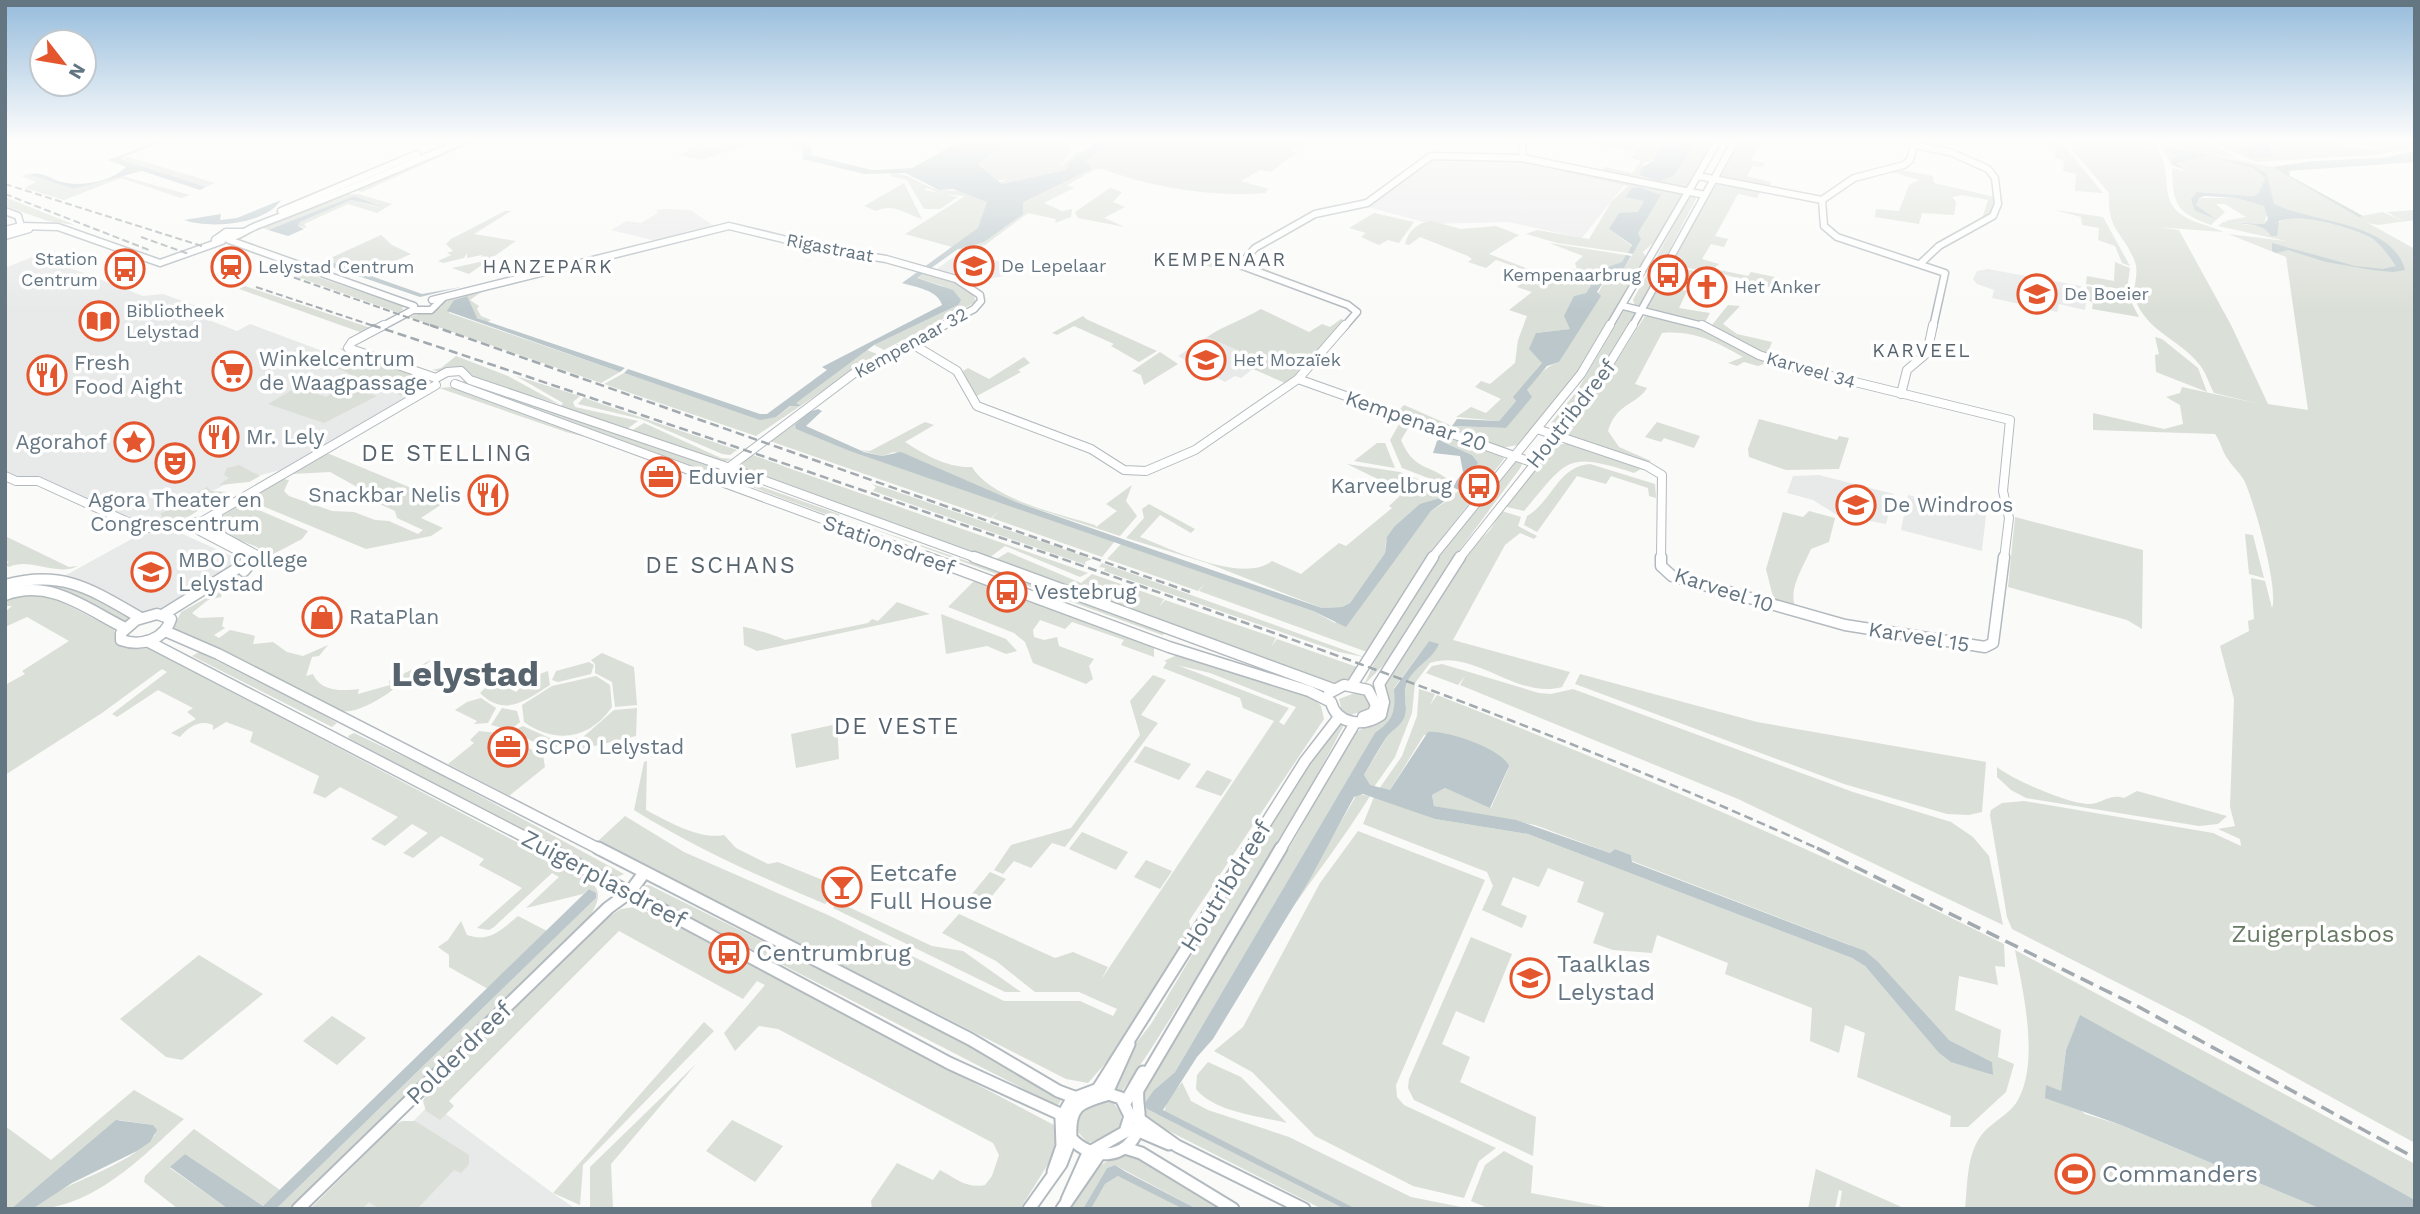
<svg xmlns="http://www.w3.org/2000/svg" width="2420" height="1214" font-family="'Work Sans',sans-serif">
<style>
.built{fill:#e8e9e9}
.green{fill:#dadfd7;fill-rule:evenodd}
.water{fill:#bbc7cb}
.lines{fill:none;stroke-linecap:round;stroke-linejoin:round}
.secondary-far3-casing{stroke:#b3babf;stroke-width:9}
.secondary-far2-casing{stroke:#b3babf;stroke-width:10}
.secondary-far1-casing{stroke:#b3babf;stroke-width:13}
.secondary-casing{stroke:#b3babf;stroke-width:15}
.secondary-far3{stroke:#fff;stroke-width:6}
.secondary-far2{stroke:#fff;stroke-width:8}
.secondary-far1{stroke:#fff;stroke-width:10}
.secondary{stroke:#fff;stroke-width:11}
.rail-far2{stroke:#a2aab0;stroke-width:2;stroke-dasharray:7 3.5;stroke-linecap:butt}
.rail-far1{stroke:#a2aab0;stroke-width:2.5;stroke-dasharray:9 4.5;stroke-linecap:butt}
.rail{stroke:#a2aab0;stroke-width:3.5;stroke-dasharray:14 7;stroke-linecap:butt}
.labels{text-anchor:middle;stroke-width:7;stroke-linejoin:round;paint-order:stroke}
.far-street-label{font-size:18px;fill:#657683;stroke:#fff}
.far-poi-label{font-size:18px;fill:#657683;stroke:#fff;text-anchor:start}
.far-neighbourhood-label{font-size:19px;letter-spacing:2px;fill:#57646e;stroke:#fff}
.poi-label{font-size:21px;fill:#657683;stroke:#fff;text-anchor:start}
.street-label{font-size:21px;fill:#657683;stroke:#fff}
.neighbourhood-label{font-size:23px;letter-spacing:2px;fill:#57646e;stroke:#fff}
.near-poi-label{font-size:24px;fill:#657683;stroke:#fff;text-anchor:start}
.near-street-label{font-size:24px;fill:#657683;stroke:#fff}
.near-park-label{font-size:24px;fill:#687a64;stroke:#fff}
.town-label{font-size:35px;font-weight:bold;fill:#57646e;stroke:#fff}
</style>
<rect width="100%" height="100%" fill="#fafaf8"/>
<g class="built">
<path d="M1430,156L1500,158L1626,183L1582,238L1508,222L1431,224L1364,206Z"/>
<path d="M665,209L690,210L714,226L656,241L611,230L627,221L641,223L658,213L656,210Z"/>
<path d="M960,252L1006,263L1012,274L976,282L937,269Z"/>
<path d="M37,255L143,296L163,294L207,310L196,315L237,331L250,324L336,356L335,366L355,379L408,396L280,470L224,485L160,520L138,524L36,477L20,479L5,471V268Z"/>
<path d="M1988,269L2081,286L2080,298L2086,303L2085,310L2059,304L2057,312L1992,298L1994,290L1977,284L1973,279L1977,271Z"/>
<path d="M1207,337L1244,353L1230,359L1253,369L1241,378L1235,376L1225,382L1178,356Z"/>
<path d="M1819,475L1894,494L1886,524L1837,515L1813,500L1787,493L1793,476Z"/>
<path d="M1908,495L1986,515L1982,551L1901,530Z"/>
<path d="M176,531L236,558L232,568L170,609L139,613L66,575L139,535Z"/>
<path d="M431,1103L554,1194L576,1209H328Z"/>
</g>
<g class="green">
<path d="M468,141H476L362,192L358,191V188Z"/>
<path d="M1010,141L1068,143L1071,151L1060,167L1076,152L1093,154L1112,143L1156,146L1169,142L1202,141H1306L1292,151L1299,154L1292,156L1271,172L1260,170L1241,181L1269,189L1265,193C1210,197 1155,188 1102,169L1094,170L1067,185L1074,188L1044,203L1062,211L1072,209L1071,217L1055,223L1056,219L1028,213L985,245L963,250L905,234L965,196L941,194L927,188L924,190L958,197L940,209H924L907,180L890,176L891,173C911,173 922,187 940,190C951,191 958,189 968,195L1008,179L995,181L976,164Z"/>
<path d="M1570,141H1679L1678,144L1655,152L1654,160L1644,163L1640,177L1647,179L1674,176L1696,141H1716L1689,186L1681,188L1601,172L1605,167L1632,173L1641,161L1631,158L1636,151Z"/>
<path d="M1739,141H1760L1751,160L1765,163L1763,167L1753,166L1747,176L1771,182L1768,188L1720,177Z"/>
<path d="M2047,141L2061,142L2103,193L2075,191L2076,174L2063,171L2064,160L2055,158V148L2046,146Z"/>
<path d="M2065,141H2207L2237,158L2197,151L2272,167L2362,216L2383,212L2402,221L2387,212L2415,210V220L2378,225L2368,223L2415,249V1143L2191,1020L2012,929L2007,917L1990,815L1991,810L2002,803L2024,801L2213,833L2241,846L2240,839L2218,829L2235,826L2230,807L2234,699L2220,646L2249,631L2248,621L2254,619L2251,578L2265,581L2272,608C2279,589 2254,501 2244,480C2239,472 2232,466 2227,458C2222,451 2221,442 2215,434L2093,430V413L2164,429L2183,424L2180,405L2166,397L2180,393L2182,387L2260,404L2214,393C2209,384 2206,372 2199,364C2181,341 2151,333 2137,304C2130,290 2140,276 2135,262C2123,231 2107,232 2109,193ZM2163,143L2191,149L2160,145L2171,165L2190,172L2172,168C2173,204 2176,213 2211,225L2225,212L2216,204H2225L2246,217L2224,221L2229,222L2264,224L2267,214L2264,206L2236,198H2199L2196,205L2213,217L2195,211L2197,192L2252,196L2258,194L2265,178L2253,168L2207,156L2177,162L2186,170L2173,165L2179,156L2167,150L2169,147C2179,147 2187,153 2196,154C2221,156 2245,162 2267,174L2271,199L2283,219L2269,231L2259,226L2223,222L2218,226L2286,241L2228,234L2286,257L2308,410L2268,404L2231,325L2179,230L2157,227L2223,232C2211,225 2194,224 2182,215C2157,198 2175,172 2155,145H2132Z"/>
<path d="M2210,141H2252L2255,146L2239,149L2274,151L2270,141H2332L2350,147L2381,150L2359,141H2415V148L2373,155L2255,162Z"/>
<path d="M732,142L745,146L700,160L679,155L701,144L710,149Z"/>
<path d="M126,156L215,183L206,187L122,161Z"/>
<path d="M1569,169L1683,195L1656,240L1643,252L1646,257L1579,371L1518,445L1501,448L1398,411L1404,405L1452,426L1506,428C1519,405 1533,370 1559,362L1610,272L1623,270L1641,241L1638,233L1660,195L1625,196L1645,201L1638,213L1609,229L1632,246L1628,253L1557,243L1526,234L1537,230L1589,239L1612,201L1628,186L1564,172Z"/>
<path d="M1897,169L1933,176L1934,183L1995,197L1993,209L1982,219L1988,200L1962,195L1952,197L1956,202L1954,215L1922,213L1919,224L1875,217L1876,209L1899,211L1909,185L1919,180L1889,171Z"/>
<path d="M32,173L31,175L74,189L122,176L190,195L181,198L121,178L64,200L25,188L36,182L21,176Z"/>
<path d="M904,183L922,219C908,215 893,202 876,211L864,206Z"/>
<path d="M1726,183L1761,190L1757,198L1738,194L1715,236L1728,239L1724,247L1711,244L1702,259L1719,264C1708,276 1687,267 1671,263L1714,185Z"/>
<path d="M1110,188L1122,192L1113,202L1125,207L1104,218L1125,227L1078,218L1075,212Z"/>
<path d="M344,194H358L392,204L377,213L348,204L304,224L307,228L298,226L300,222L351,200L381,208L354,196L268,230L257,226Z"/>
<path d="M1695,195L1696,199L1644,298L1639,306H1635L1633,300L1690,196Z"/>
<path d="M5,197L7,198L75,225L48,221L5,206Z"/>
<path d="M2055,210L2103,217L2130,266L2122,263L2115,246L2098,240L2099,228L2082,225L2081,217Z"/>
<path d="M505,211H511L474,234L516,241L469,274L452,268L484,261L482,255L467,258V253L464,258L443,263L438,261L451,255L447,253L453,251L446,244L451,239Z"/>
<path d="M1374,213L1414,222L1399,243L1388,240L1379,245L1361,237L1366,233L1349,228Z"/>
<path d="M1431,221L1461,229L1496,226L1519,235L1489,254L1553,278L1563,271L1577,269L1575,263L1583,256L1549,243L1626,255L1623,262L1601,269L1586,293L1574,296L1570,329L1536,333L1542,363L1514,397L1516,401L1499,421L1456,417L1471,407L1486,413L1501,399L1475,387L1481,381L1490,384L1515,363L1518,340L1527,316L1509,310L1532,292L1517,287L1533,273L1496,260L1486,268L1468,262L1472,259L1468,256L1420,237L1409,245L1405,244C1408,231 1417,223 1431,221Z"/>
<path d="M381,235L392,245L411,254L368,273L326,260Z"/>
<path d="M1215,250L1245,255L1239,264L1213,268L1195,260Z"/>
<path d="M2115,262L2130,268L2127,290L2086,284L2087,276L2114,281Z"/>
<path d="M1670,266L1709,274L1706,278L1691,274L1684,284H1678L1680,289L1687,291L1679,308L1710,313L1704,324L1648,308L1656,292L1668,278Z"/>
<path d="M1720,270L1748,276L1751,272L1775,277L1774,281L1794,289L1768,287L1716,272Z"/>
<path d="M300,271L402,306L403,309L399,313L292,275Z"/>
<path d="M924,273C941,278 972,282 976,302L884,350L874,345L958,305L943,286L917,278Z"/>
<path d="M245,286L371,328L360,332L239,289Z"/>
<path d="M2087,286L2114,291L2129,298L2139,317L2092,309L2093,303L2085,298Z"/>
<path d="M487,288L470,300L479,306L477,309L481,316L491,320L487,322L474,316L466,296L454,300L449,313L620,372L601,383L409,317L441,307L443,299Z"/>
<path d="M1728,305L1740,306L1723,324L1737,334L1772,342L1767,355L1712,325Z"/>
<path d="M1261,309L1309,332L1322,324L1330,327L1341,319L1344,320L1298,373L1285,383L1230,359L1244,353L1207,337C1225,325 1243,320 1261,309Z"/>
<path d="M1630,310L1636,313L1606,365L1558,429L1551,430V423L1577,391L1624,311Z"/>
<path d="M1083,316L1086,319L1157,351L1139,362L1111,346L1114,344L1074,326L1057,335L1052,333Z"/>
<path d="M1645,316L1703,329L1763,360L1764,364L1758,366L1744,362L1737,366L1728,363L1743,357C1716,342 1694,330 1662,333L1635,384L1647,388C1637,405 1617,402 1608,431L1619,447L1651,461L1646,463L1567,436L1566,432L1603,383Z"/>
<path d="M2155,337L2162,339L2198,368L2207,392L2156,372L2155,355L2159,354Z"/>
<path d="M343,348L431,378L428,386L408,398L356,378L332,365L350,354L340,349Z"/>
<path d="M867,350L877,354L756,436L604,384L624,373L738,412L776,417Z"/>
<path d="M1160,352L1178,364L1144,385L1141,375L1132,371Z"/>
<path d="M456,356L508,376L559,404L469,376L432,370L441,368Z"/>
<path d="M1024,357L1030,363L1018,370L1021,372L975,397L963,371L968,368L989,379Z"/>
<path d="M516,376L580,396L573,402L575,407L638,421L627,429L561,406L563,403Z"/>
<path d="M464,381L496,389L718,468L709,473L698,471L459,384Z"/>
<path d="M345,386L377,396L324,423L268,404L297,387L326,397Z"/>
<path d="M452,387L604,442L566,432L439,388Z"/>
<path d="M584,397L590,400L737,450L730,455L722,454L641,419L578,404Z"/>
<path d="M808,410L811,412L796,425V429L1115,541L1102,557L992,518L999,511L991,518L767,440Z"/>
<path d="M1402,419L1410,425L1401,440C1415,473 1431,463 1452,483L1449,486L1402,468L1390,440Z"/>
<path d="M1759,419L1837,440L1839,436L1849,438L1839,469L1786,470L1749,457L1748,449Z"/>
<path d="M925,422L934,425L905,442C925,455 948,468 972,467C992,500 1060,514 1095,525L1096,527L1117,511L1106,504L1132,485L1126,501L1137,516L1120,536L1016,502L894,452L882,456L860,450L870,451Z"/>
<path d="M1657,422L1700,436L1694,448L1664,438L1661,442L1645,437Z"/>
<path d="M644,423L721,458L732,459L724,462L631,431Z"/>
<path d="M1446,435L1501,454L1504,459L1424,561L1367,652L1199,591L1205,583L1198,591L1107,559L1121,544L1313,611L1335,623L1382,576L1431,511L1453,497L1477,468L1472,455L1443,442Z"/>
<path d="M1377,443H1385L1395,468L1354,461Z"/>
<path d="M1557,444H1571L1641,469L1634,473C1566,451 1568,459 1524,511L1503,506Z"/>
<path d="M327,453L445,502L421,518L443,528L431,536L366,549L248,500L283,479L289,480L284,491L289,496L332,511L354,512L375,520L389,521L418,534L423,530L397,518L395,511L371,500L368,493L330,472L292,474Z"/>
<path d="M750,454L794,470L1088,573L1080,577L1005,546L989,558L739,468Z"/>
<path d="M1516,461L1522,463L1521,467L1456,555L1387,661L1364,685L1381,648L1437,558Z"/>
<path d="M1347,464L1400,472L1449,491L1386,541L1385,553L1350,603L1342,607L1322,608L1207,563L1126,538L1144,518L1142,509L1149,504L1195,529L1191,533L1160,515L1140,537C1171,549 1243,584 1272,561L1301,574L1339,543L1346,546L1392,508L1389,506L1404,492Z"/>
<path d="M1590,464L1655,484L1656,498L1649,496L1648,488L1611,476L1606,484L1577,476L1537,532L1524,525L1527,516C1553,501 1557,467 1590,464Z"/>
<path d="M239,465L260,476L249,482L219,485L229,478L224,475L227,468Z"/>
<path d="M731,476L839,514L840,515L833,517L728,478Z"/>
<path d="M872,484L889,489L1092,559L1085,562L1086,565L873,491L876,487Z"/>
<path d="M207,487L211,491L227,492L188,517L153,522L163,517L160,514Z"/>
<path d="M242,503L308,531L302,539L262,560L264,555L257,547L213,530L222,516Z"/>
<path d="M1502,511L1521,517L1518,526L1537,536L1534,539L1520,533L1505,545L1453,640L1570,672L1562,687C1517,700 1474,648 1430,663L1415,683L1412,713L1395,757L1374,787L1370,786L1364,775L1406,705C1400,679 1422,661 1439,645L1429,641L1394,688C1395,714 1397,717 1375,734L1175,1072L1154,1090L1147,1109L1157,1114L1164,1113L1167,1101L1182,1082L1191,1101L1208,1110L1289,1137L1411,1197L1461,1207L1322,1209L1153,1123L1143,1112L1145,1088L1298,833L1351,735L1385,716C1392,703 1381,694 1386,681L1468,553L1490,530Z"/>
<path d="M1809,511L1835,518L1829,542L1811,549C1804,566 1787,590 1796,608L1774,601L1766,569L1783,512L1803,517Z"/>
<path d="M2015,517L2143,550L2142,629L2127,620L2008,587Z"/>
<path d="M857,523L1154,626L1167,633L1162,635Z"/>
<path d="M2245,534L2253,535L2264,578L2249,574Z"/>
<path d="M5,536L69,567L78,566C57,577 30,557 9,567L5,565L9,562L5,560Z"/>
<path d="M1008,552L1081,583L1092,574L1164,599L1159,607L1165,600L1276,638L1271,647L1277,639L1360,668L1351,679L1333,685L1306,678L1174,625L995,560Z"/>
<path d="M1102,563L1364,657L1339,652L1104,571L1105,568L1099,567Z"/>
<path d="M49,578L105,601L132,619L125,623L43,582Z"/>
<path d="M975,580L1154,646V657L1121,645L1124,640L1072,622L1065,629L1040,620L1033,630L1034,637L1044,640L1057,637L1059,646L1094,659L1089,666L1093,679L1086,684L1033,663L1025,642L1014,633L948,607Z"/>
<path d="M219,591L222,592L221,597L208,600L192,613L199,618L224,617L222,626L225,628L214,635L219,638L230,630L252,635L255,636L253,644L273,642L287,652L303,656L328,645L319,656L312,657L306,676L313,674C321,692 342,691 359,689L358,694L390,685L389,681L433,659C411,675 368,716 340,711L208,644L175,633L172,630L181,612Z"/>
<path d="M44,593L114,629L117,643L144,644L197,669L196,673L568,869C595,884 608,887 589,918L291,1209H276L596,898V893L589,889L583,894L526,908L559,877L552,873L494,927L489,930L477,928L522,888L479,865L484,859L441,836L413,858L403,853L428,833L412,824L385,846L371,839L398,817L340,787L325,798L313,793L319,776L250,742L253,732L226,722L213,730V725C200,719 188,727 180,737L171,733L196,719L187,712L193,708L158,690L117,717L112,714L167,672L162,669L102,713L5,775V685L25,674L22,671L69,641L27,617L5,627V612L12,606H5V600L16,596Z"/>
<path d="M897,602L930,614L757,651L744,645L743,627C749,627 777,636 785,640L868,623L872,619L878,621Z"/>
<path d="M941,614L1006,639L1017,651L1006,654L987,646L946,654Z"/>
<path d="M199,652L320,713L337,723L332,727L320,721L192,656Z"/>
<path d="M602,653L634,667L637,705L615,707L612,682L595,673V664L591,660Z"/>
<path d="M1177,655L1313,697L1321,706L1324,719L1189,921L1191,931L1110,1058L1088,1083L1066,1079L598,841L625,816L684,852L828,915L1004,1001H1080L1113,1016L1117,1009L1079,992H1035L996,961L942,933L959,914L1055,958L1073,952L1108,967L1101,980L1274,721L1243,708L1240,698L1163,668L1167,662L1164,661ZM1177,665L1210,673L1296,707L1284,725L1279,722L1289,708Z"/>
<path d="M589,662L594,665L591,674L558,682L552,680L556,671Z"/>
<path d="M1442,664L1539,693L1551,694L1573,689L1853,792L1951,822L1973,837L1989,856L2003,925L1738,799L1460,685L1465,676L1458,685L1426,673L1432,666Z"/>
<path d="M548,671L550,685C526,700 505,718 480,693L493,680L516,692L532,677Z"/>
<path d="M1580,674L1757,722L1986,762L1982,812L1969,815L1947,814L1844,784L1575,684Z"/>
<path d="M1153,675L1166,680L1141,715L1158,723L1065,847L1052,843L1031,868L1014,861L1003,874L994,870L1011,845L1071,828L1140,735L1130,701Z"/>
<path d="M596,676L610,685L612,707C589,740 555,744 524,722L522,705L552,686Z"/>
<path d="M1419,689L1435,694L1430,705L1437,695C1629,770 1820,851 2004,944L2005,967L1995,966L1998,985L1959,976L1955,1010L2001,1030L1998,1057L2014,1064L2006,1092L1968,1127H1950L1951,1116L1857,1077L1865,1033L1845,1025L1839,1053L1810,1041L1812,1008L1725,974L1728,963L1657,935L1652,953L1613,950L1593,943L1604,913L1577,902L1584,882L1548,868L1539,887L1513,877L1501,905L1527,916L1522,928L1482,910L1493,886L1487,872L1363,824L1374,797L1435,819L1528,834L1852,958L1865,966L1938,1052L1992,1075V1062L1949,1040L1850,945L1632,861L1631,855L1615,849L1610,853L1535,825L1434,806L1432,795L1445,788L1491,808L1508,769C1476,741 1467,739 1424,735L1390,790L1379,789L1402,756L1417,716Z"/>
<path d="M1360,691L1371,704L1369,709L1348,716L1342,712L1339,699Z"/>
<path d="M481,698L496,708L488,723L474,724L477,721L455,710L467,702Z"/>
<path d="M502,708L517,711L520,722L510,730L491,725Z"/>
<path d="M637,708L636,736L578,750L565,744L548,749L512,731L523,726L554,740L582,738L614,710Z"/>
<path d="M1341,722L1345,723C1299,811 1249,895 1196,978C1171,1016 1149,1055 1122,1091L1116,1088L1137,1042L1151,1024L1290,791Z"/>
<path d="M837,724L839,759L796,768L791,734Z"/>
<path d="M479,731L497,733L543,755L545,767L509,796L448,764L474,743L470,740Z"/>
<path d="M354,733L434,771L624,874L617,877L608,874L350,739L348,736Z"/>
<path d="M1145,746L1191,764L1179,780L1134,762Z"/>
<path d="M647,761L646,810C669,822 700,840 724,835L736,848L768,864L778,862L840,887L825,904C758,876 695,848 634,810L644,762Z"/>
<path d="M1997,767C2013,780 2067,803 2087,804C2101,805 2109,793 2124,798L2137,791L2227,816L2218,824L2199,826L2026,798L2011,790L1997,777Z"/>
<path d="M1207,770L1232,780L1221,796L1195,787Z"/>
<path d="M1357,794L1370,796C1344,838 1315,875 1287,916Z"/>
<path d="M1358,831L1485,880L1396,1085L1397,1097L1404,1105L1496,1148L1479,1161L1464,1198L1413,1186L1315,1136L1252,1072L1214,1051L1243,1027L1320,883Z"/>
<path d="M1082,832L1128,852L1116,870L1069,849Z"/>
<path d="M1146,860L1172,871L1160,889L1134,877Z"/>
<path d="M990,872L1006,879L982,908L967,900Z"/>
<path d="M642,885H649L881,1000L1057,1093L1062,1099L1058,1105L1045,1100L637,890Z"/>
<path d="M838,902L932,946L963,951L1021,992H1005L833,908Z"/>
<path d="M635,907L660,917L1054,1125L1057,1144L1055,1153L1020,1209H872L871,1201L897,1163L933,1180L940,1170C955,1178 967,1189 985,1185L992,1176L999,1155L993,1143L778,1029L759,1026L735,1051L724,1033L765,985L757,981L743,999L619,931L449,1101L454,1106L440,1120L426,1111L423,1101L428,1091L600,922L621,909Z"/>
<path d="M518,916L547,931L488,989L449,967V955L438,947L448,940L461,921L467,935C489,943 501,930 518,916Z"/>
<path d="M1471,937L1512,954L1484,1023L1456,1011L1442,1044L1470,1057L1460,1082L1536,1117L1533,1156L1414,1100L1408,1088L1409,1079Z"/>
<path d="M2015,950L2415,1164V1200L2080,1016L2066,1050L2061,1092L2085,1114L2121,1125L2321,1209H1965C1968,1182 1966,1147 1988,1128C1999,1118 2012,1112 2019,1098C2039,1059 2023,991 2015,950Z"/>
<path d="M199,955L263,994L182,1060L166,1057L120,1019Z"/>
<path d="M332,1016L366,1038L337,1065L303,1041Z"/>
<path d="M704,1022L714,1031L583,1165L580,1205L553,1193Z"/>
<path d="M1208,1062L1241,1077L1287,1123C1259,1116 1214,1112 1196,1089L1197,1075Z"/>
<path d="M696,1064L611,1164L613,1209H590V1167Z"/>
<path d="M134,1090L184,1119C142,1157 93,1209 32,1209C68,1178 124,1171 155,1135L153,1125L119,1120L11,1209H5V1126L51,1160Z"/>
<path d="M1112,1101L1122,1114L1120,1126L1106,1137L1088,1143L1077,1131L1080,1115L1090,1107Z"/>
<path d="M732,1120L783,1146L755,1182L706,1151Z"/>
<path d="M402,1121H415L469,1155V1164L461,1173L454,1170L417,1209H379L369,1202L362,1209H310L394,1125Z"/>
<path d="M194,1129L280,1190L263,1206L185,1154L170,1168L228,1209H178L144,1182L145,1176Z"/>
<path d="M1504,1151L1533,1166L1531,1193L1616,1209H1490L1471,1201L1485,1165Z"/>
<path d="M1128,1155L1140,1157L1223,1209H1197L1115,1165L1107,1168L1083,1209H1071C1085,1182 1095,1159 1128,1155Z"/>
<path d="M1816,1168V1169L1906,1209H1839L1842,1191L1839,1190L1835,1209H1808Z"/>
<path d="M1118,1176L1124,1178L1183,1209H1091L1105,1184Z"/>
</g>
<g class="water">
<path d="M158,141H166L123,157L122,160L206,187L200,190L142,171L74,189L30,175C41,170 50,179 62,182C82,187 110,182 126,167L108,160Z"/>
<path d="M780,141H811V155L872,170L912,168L960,141H1010L977,164L1002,184L1066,170L1069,162L1097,141H1203L1193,145L1169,142L1156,146L1112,143L1086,160L1091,169L1023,202V214L984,242L958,249L917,278L953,290L961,300L958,305L874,345L796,403L801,406H790L776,417L760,420L624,373L628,369L760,414H767L827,370L822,367L942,305C938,290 915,287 902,283L978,228L987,202L953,189L939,190L905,173L864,174L802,159L803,147Z"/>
<path d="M1679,141H1696L1674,176L1659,181L1640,176L1641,168L1654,160L1659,148L1678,144Z"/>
<path d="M2252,141H2270L2273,156L2251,158L2239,149L2255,146Z"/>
<path d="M2169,147L2253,165L2267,174L2274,204C2312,223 2392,221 2405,270L2393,272L2373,270L2326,262L2288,250L2276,253L2272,251V243L2355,266L2383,269L2396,266C2390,257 2379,242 2370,237C2350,227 2299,212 2279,221L2277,236H2271C2264,221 2238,225 2223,222L2264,224L2268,219L2264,206L2236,198L2205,196L2199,198L2196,205L2216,219L2195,211L2191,199L2197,192L2252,196L2258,194L2265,178L2253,168L2207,156L2177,163L2186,170L2173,165L2171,161L2178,156L2167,150Z"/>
<path d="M2415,151V162L2289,171L2290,176L2363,216L2359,217L2272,167L2312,161L2382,158Z"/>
<path d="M1639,187L1661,195L1638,233L1641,240L1633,254L1628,253L1632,245L1609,229L1619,213L1638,212L1644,201L1625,197L1632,188Z"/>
<path d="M354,196L382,207L351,200L300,222L298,226L304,229L288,236L268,230Z"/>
<path d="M281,200C265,225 210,229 184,220L221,214L220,220L237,218Z"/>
<path d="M1626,255L1631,256L1623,270L1610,272L1597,292L1601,296L1559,362L1547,366L1527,390L1532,397L1506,428L1452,426L1457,419L1499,421L1516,401L1513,397L1542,363L1529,349L1536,333L1570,329L1564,316L1574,296L1586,293L1601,269L1622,262Z"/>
<path d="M326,260L422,294L461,287L420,297L320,263Z"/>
<path d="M467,296L477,318L625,368L620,372L447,311L454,300Z"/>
<path d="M818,409L822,411L806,426L864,452L882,456L901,452L1016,502L1322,608L1342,607L1350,603L1385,553L1387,537L1394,527L1420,504L1444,497L1449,491L1456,493L1431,511L1346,627L1313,611L850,451L796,429L795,425L809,412Z"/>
<path d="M1445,437L1443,442L1472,455L1478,463L1459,490L1452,487L1463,472L1460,456L1433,453L1437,441Z"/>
<path d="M1429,641L1439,644C1432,660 1416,665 1408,681C1401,694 1409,705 1404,718C1400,727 1391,730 1386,738C1378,750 1371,763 1364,775L1370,785L1390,790L1428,732C1446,730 1502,749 1509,766L1490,808L1445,788L1432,795L1434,806L1516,820L1610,853L1615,849L1631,855L1632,862L1865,951L1878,962L1949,1040L1992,1062L1993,1075L1951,1062L1938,1052L1865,966L1852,958L1528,834L1435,819L1363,794L1354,797L1310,879L1213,1039L1197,1057L1163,1110L1356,1209H1345L1147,1109L1145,1103L1154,1090L1175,1072L1375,733C1395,719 1395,711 1394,689Z"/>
<path d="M589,889L596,893V898L276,1209H228L170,1167L185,1154L263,1206Z"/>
<path d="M2080,1015L2415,1200V1209H2321L2121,1125L2045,1098L2046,1085L2061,1091L2066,1050Z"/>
<path d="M116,1120L153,1125L157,1130L150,1142L137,1151L72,1183L32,1209H11Z"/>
<path d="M1115,1165L1126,1172L1197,1209H1183L1118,1176L1105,1184L1091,1209H1083L1107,1168Z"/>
</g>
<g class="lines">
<g class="secondary-far3-casing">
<g id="secondary-far3">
<path d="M1914,145L1950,152L1988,169L1995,178L1998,204L1993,216L1939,246L1920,264"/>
<path d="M1522,158L1523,141"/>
<path d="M1698,176L1822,200"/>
<path d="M1822,200L1824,226L1837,237L1945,273L1933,327"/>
<path d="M1822,200L1854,178L1904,165L1910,160L1915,141"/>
<path d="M5,211L18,216L21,226"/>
<path d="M281,211L417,154"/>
<path d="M5,230L21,226L58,227L160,263L222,241"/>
<path d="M5,236L29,229"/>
<path d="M216,239C243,238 239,232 261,224C329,198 396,170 463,141"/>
<path d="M215,240L226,232H243"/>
<path d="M229,240L414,306"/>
<path d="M432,300L729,226L824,249L886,259L956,279L980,295L981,301L974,309L940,327"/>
<path d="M1623,306L1707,327"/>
<path d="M413,310H431L443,298"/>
<path d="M381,327L413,310"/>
<path d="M1344,327L1357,312L1348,305L1240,265L1255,248L1315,214L1367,203L1431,156L1522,158L1705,195"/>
<path d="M1609,327L1718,141"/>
<path d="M1632,327L1735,141"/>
</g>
</g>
<g class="secondary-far2-casing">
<g id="secondary-far2">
<path d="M384,325L352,342L348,348L436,378"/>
<path d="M1702,325L1759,355L1798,368L2010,420L2003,491L2009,518L2004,559"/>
<path d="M909,342L957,371L977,406L1091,449L1124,470L1146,471L1195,450L1298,379L1345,325"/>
<path d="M436,378L447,372L461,371L470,380L727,467L979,559"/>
<path d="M1298,379L1534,463"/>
<path d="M455,384L931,559"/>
<path d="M1901,394L1907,370L1927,353L1933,325"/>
<path d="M1537,429L1647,466L1662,475L1661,559"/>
<path d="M5,476L16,481H38L143,529L204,521"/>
<path d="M712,480L853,374L944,325"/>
<path d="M218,515L212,520L211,530L257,555L255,559"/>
<path d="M246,559V555L200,531L201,522L436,385"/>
<path d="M1431,559L1581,374L1610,325"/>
<path d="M1459,559L1592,392L1633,325"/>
</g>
</g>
<g class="secondary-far1-casing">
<g id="secondary-far1">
<path d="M926,557L1169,647L1309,691L1331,702C1337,725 1363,727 1381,715L1384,702L1379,684L1460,557"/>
<path d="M974,557L1333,689"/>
<path d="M1661,557V566L1672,576L1845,625L1985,647L1993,643L2004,557"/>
<path d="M244,571L256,557"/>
<path d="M5,585C63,569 92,590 141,618"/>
<path d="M5,595C50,578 85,608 125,628"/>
<path d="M157,614L171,619C164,640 141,647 121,640V633L136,620Z"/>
<path d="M164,614L246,563V557"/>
<path d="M165,631L218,654L601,850"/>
<path d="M147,641L550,850"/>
<path d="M1352,685L1433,557"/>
<path d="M1329,693L1344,685L1368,690L1376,705L1373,713L1363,717"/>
<path d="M1249,850L1305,761L1339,717"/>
<path d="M1280,850L1355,723"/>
</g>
</g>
<g class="secondary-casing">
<g id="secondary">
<path d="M546,848L949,1063L1058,1113L1069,1123"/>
<path d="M598,848L970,1039L1058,1091L1074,1097"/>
<path d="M1129,1044L1106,1095C1078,1103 1069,1107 1071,1138C1090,1160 1127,1161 1138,1129C1142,1117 1136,1103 1138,1090L1281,848"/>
<path d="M1098,1089L1250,848"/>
<path d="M1125,1103L1143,1072"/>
<path d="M1139,1119L1177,1146L1304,1209"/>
<path d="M1134,1129L1169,1144"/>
<path d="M1125,1148L1141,1153L1233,1209"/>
<path d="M1053,1172L1062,1146L1061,1118L1072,1099L1096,1090L1121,1098L1130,1116L1125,1132L1088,1153L1067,1200"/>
<path d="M298,1209L608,908L630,892L644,873"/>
<path d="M1029,1209L1061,1164L1071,1138"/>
<path d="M1062,1209L1099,1155"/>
</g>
</g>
<use href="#secondary-far3" class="secondary-far3"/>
<use href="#secondary-far2" class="secondary-far2"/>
<use href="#secondary-far1" class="secondary-far1"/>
<use href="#secondary" class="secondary"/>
<g class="rail-far2">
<path d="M5,184L205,247"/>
<path d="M5,194L149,250"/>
<path d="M141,237L189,254"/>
<path d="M284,274L435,327"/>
<path d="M256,287L377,327"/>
</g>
<g class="rail-far1">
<path d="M372,325C600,400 827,478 1054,556C1314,646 1571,736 1821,850"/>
<path d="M430,325L1190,592"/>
</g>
<path class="rail" d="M1817,848L2137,1006L2415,1158"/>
</g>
<linearGradient id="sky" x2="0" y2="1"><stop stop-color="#96bcdc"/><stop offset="0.45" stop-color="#fdfdfc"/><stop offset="1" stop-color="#fdfdfc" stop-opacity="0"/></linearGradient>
<rect width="2420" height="311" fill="url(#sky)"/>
<defs>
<g id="school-ring" transform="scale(2.0125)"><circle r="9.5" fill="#fff" stroke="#e4572e" stroke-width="1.5"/><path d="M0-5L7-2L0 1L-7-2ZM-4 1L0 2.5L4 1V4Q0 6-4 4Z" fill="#e4572e"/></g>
<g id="station-ring" transform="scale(2.0125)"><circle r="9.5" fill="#fff" stroke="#e4572e" stroke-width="1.5"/><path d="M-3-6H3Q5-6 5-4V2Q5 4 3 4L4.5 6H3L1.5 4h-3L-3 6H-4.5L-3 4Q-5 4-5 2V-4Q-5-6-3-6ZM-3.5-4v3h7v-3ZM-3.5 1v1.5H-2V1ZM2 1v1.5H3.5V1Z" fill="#e4572e"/></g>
<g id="bus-ring" transform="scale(2.0125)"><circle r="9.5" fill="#fff" stroke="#e4572e" stroke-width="1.5"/><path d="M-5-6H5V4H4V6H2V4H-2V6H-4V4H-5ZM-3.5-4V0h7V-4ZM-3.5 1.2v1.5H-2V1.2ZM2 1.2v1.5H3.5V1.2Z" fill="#e4572e"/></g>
<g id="church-ring" transform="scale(2.0125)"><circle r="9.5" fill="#fff" stroke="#e4572e" stroke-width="1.5"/><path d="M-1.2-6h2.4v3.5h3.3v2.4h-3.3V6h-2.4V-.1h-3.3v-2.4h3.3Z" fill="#e4572e"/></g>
<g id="library-ring" transform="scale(2.0125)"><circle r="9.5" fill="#fff" stroke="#e4572e" stroke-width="1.5"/><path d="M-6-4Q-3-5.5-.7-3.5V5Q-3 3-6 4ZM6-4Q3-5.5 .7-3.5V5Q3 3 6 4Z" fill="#e4572e"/></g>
<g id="supermarket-ring" transform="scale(2.0125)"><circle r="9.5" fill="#fff" stroke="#e4572e" stroke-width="1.5"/><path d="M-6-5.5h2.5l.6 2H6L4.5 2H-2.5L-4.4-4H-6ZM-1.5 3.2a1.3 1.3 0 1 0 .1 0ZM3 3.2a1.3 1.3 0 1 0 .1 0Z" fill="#e4572e"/></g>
<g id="restaurant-ring" transform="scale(2.0125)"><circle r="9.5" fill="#fff" stroke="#e4572e" stroke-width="1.5"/><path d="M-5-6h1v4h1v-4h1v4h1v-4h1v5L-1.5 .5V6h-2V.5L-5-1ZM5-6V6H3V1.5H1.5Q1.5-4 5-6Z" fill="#e4572e"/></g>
<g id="sight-ring" transform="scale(2.0125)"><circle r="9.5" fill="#fff" stroke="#e4572e" stroke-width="1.5"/><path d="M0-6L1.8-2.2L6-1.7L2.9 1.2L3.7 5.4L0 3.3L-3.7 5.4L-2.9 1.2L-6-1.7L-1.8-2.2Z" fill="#e4572e"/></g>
<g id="theatre-ring" transform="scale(2.0125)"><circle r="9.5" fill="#fff" stroke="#e4572e" stroke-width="1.5"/><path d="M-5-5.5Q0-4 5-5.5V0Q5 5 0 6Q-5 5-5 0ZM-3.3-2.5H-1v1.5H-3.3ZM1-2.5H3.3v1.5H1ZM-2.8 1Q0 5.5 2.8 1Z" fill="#e4572e"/></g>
<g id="office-ring" transform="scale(2.0125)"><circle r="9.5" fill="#fff" stroke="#e4572e" stroke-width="1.5"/><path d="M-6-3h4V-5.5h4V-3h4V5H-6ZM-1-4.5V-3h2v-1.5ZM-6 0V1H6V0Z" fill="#e4572e"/></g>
<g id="university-ring" transform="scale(2.0125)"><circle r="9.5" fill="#fff" stroke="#e4572e" stroke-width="1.5"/><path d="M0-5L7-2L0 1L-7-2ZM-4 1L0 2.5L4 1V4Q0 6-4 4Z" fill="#e4572e"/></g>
<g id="shop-ring" transform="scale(2.0125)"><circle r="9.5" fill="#fff" stroke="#e4572e" stroke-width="1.5"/><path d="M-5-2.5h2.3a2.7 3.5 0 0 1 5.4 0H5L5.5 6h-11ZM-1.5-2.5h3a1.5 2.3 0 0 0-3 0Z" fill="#e4572e"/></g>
<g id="bar-ring" transform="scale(2.0125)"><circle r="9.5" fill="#fff" stroke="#e4572e" stroke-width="1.5"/><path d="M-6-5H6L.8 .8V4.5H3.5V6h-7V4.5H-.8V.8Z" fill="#e4572e"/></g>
<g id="stadium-ring" transform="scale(2.0125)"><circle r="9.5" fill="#fff" stroke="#e4572e" stroke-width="1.5"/><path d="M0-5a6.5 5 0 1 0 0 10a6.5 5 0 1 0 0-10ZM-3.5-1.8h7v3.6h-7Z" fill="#e4572e"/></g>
</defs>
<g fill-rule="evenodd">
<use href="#school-ring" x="974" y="266"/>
<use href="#station-ring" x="231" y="267"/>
<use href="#bus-ring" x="125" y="269"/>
<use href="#bus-ring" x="1668" y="275"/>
<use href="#church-ring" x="1707" y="287"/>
<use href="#school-ring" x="2037" y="294"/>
<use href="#library-ring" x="99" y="321"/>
<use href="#school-ring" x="1206" y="360"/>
<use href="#supermarket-ring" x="232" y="371"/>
<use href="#restaurant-ring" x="47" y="375"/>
<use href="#restaurant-ring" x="219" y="437"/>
<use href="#sight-ring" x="134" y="442"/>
<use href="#theatre-ring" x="175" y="463"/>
<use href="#office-ring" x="661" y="477"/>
<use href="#bus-ring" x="1479" y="486"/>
<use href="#restaurant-ring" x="488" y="495"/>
<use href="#school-ring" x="1856" y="505"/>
<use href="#university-ring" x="151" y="572"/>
<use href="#bus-ring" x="1007" y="592"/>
<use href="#shop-ring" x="322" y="617"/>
<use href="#office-ring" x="508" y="747"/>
<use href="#bar-ring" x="842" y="887"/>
<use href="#bus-ring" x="729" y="953"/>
<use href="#school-ring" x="1530" y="978"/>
<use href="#stadium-ring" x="2075" y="1174"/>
</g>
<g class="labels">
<g class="far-street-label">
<text transform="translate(830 248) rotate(11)" y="6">Rigastraat</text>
<text transform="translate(911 343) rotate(-29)" y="6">Kempenaar 32</text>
<text transform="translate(1811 370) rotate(16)" y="6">Karveel 34</text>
</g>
<g class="far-poi-label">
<text x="98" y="265" text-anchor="end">Station<tspan x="98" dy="21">Centrum</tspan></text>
<text x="1001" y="272">De Lepelaar</text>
<text x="258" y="273">Lelystad Centrum</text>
<text x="1641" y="281" text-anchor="end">Kempenaarbrug</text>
<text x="1734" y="293">Het Anker</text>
<text x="2064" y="300">De Boeier</text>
<text x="126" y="317">Bibliotheek<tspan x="126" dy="21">Lelystad</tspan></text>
<text x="1233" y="366">Het Mozaïek</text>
</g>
<g class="far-neighbourhood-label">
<text x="1220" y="266">KEMPENAAR</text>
<text x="548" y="273">HANZEPARK</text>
<text x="1922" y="357">KARVEEL</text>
</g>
<g class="poi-label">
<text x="259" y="366">Winkelcentrum<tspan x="259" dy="24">de Waagpassage</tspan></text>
<text x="74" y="370">Fresh<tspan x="74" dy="24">Food Aight</tspan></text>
<text x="246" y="444">Mr. Lely</text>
<text x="107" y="449" text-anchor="end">Agorahof</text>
<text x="688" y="484">Eduvier</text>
<text x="1452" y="493" text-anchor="end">Karveelbrug</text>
<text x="461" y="502" text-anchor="end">Snackbar Nelis</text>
<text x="175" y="507" text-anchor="middle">Agora Theater en<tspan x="175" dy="24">Congrescentrum</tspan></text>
<text x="1883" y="512">De Windroos</text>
<text x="178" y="567">MBO College<tspan x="178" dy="24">Lelystad</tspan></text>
<text x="1034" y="599">Vestebrug</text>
<text x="349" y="624">RataPlan</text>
<text x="535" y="754">SCPO Lelystad</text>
</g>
<g class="street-label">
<text transform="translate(1571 414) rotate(-52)" y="7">Houtribdreef</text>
<text transform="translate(1416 421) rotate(19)" y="7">Kempenaar 20</text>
<text transform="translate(889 545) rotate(20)" y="7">Stationsdreef</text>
<text transform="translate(1724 590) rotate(18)" y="7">Karveel 10</text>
<text transform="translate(1919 637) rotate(9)" y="7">Karveel 15</text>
</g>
<g class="neighbourhood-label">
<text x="447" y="461">DE STELLING</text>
<text x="721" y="573">DE SCHANS</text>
<text x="897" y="734">DE VESTE</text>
</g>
<g class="near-poi-label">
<text x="869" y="881">Eetcafe<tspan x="869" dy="28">Full House</tspan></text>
<text x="756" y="961">Centrumbrug</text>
<text x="1557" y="972">Taalklas<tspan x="1557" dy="28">Lelystad</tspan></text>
<text x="2102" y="1182">Commanders</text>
</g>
<g class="near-street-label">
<text transform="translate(604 879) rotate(28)" y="8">Zuigerplasdreef</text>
<text transform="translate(1226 886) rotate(-58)" y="8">Houtribdreef</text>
<text transform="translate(459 1053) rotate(-44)" y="8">Polderdreef</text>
</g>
<g class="near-park-label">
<text x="2313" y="942">Zuigerplasbos</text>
</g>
<g class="town-label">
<text x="465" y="686">Lelystad</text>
</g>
</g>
<rect width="2420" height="1214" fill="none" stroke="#657683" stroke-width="14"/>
<g transform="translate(63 63) rotate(121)"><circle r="33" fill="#ffffff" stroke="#c1c8cd" stroke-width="2"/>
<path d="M0-5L12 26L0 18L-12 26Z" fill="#e4572e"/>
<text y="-10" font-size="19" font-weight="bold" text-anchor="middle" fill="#657683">N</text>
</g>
</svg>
